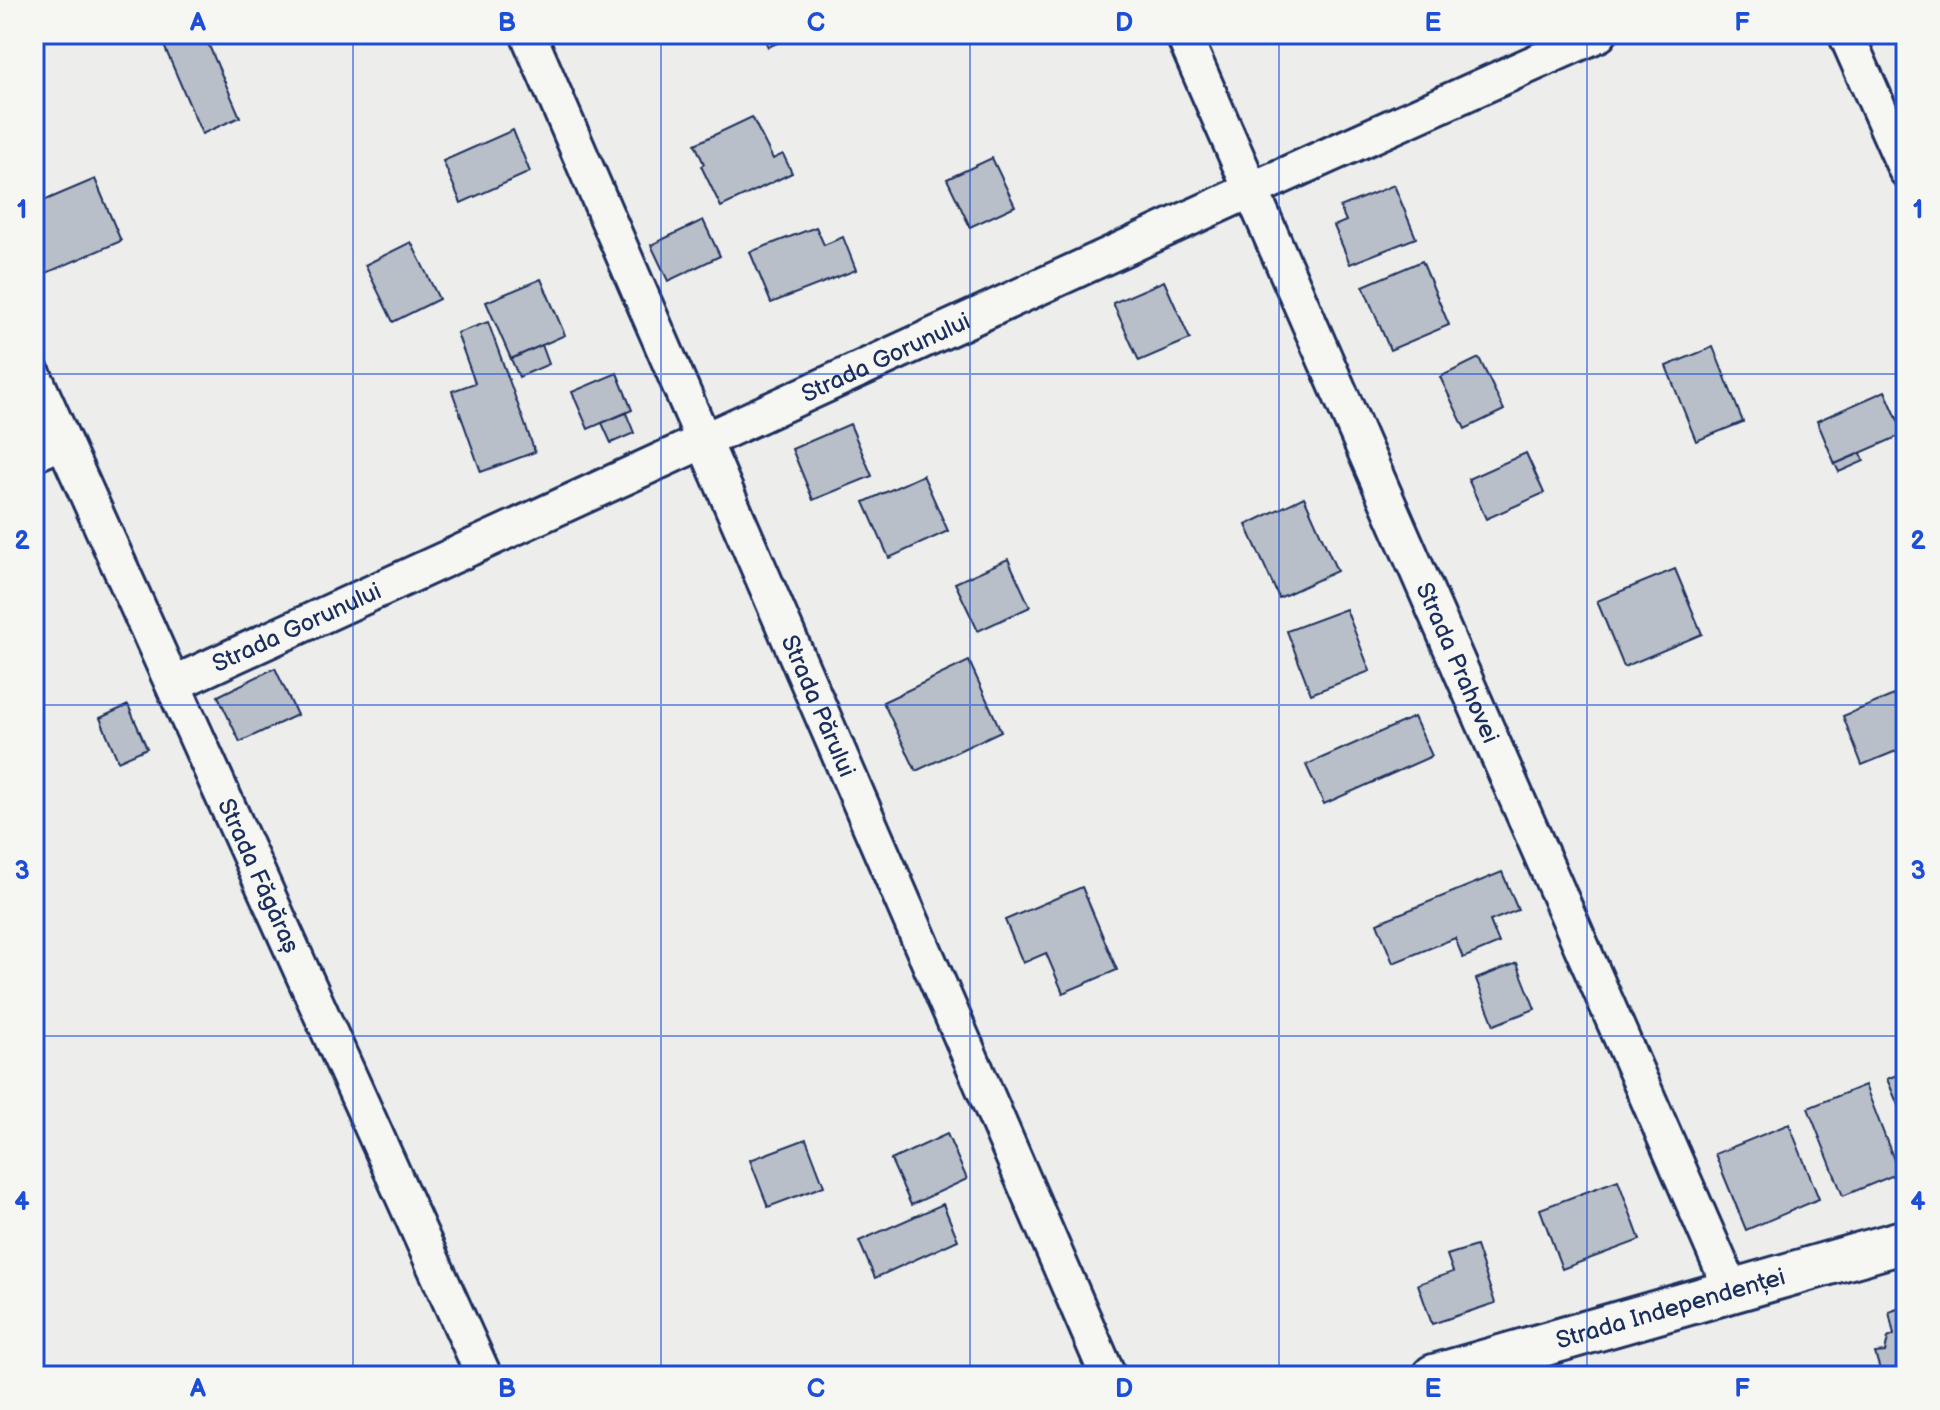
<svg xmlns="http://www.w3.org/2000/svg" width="1940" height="1410" font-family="'Balsamiq Sans',sans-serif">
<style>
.building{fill:#b9bfc8;stroke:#1b2f5e;stroke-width:2}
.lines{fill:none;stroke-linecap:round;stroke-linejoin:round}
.minor-casing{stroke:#1b2f5e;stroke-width:40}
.tertiary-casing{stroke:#1b2f5e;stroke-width:48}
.minor{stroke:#f6f6f2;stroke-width:34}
.tertiary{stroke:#f6f6f2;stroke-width:42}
.grid{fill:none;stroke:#1d4ed8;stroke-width:2;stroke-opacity:0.55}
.labels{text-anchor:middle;stroke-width:6;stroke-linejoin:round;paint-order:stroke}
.street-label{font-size:24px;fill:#1b2f5e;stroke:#f6f6f2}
.neatline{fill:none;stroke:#1d4ed8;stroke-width:3}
.grid-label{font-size:26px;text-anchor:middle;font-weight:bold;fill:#1d4ed8}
</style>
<rect width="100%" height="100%" fill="#edeeec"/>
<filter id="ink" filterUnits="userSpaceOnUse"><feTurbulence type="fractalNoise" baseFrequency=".0125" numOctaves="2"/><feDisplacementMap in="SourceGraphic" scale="16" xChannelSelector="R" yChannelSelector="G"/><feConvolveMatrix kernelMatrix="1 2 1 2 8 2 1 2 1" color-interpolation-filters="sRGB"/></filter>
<g filter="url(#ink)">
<g class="building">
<path d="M159,34H204L240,117L202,134Z"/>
<path d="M762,34H798L768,47Z"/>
<path d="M752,117L773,159L783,154L792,173L721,207L701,166L704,164L695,144Z"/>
<path d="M513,130L530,172L461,203L443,161Z"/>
<path d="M992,158L1015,206L970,227L947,179Z"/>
<path d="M95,179L121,241L37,277L34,270V205Z"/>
<path d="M1394,185L1416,238L1350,264L1334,226L1346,221L1340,207Z"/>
<path d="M703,220L720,256L668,281L651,245Z"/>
<path d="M816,227L824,245L843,237L856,270L771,303L750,252Z"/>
<path d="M411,242L439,299L393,322L365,265Z"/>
<path d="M1422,261L1449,325L1390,350L1363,286Z"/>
<path d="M541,279L565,335L511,359L486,302Z"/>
<path d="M1164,281L1190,339L1139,361L1113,303Z"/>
<path d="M488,322L535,452L481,472L452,391L475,383L457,333Z"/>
<path d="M542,345L549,364L519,377L511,359Z"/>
<path d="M1713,347L1743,422L1696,441L1666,366Z"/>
<path d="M1479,358L1504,410L1465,429L1440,377Z"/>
<path d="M617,373L632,410L588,429L572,392Z"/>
<path d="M1885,391L1904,434L1835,464L1817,421Z"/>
<path d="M626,413L634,433L611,443L602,423Z"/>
<path d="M850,424L872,476L813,500L792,449Z"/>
<path d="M1526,453L1544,493L1486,519L1468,479Z"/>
<path d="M1861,453L1864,461L1839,472L1835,464Z"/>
<path d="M923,475L948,531L889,558L864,502Z"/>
<path d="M1304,497L1337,571L1279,598L1246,525Z"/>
<path d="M1008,559L1030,607L978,631L955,583Z"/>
<path d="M1675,569L1702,634L1624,667L1597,601Z"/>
<path d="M1346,609L1370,671L1311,694L1287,631Z"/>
<path d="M969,661L1001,731L916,771L883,702Z"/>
<path d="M275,668L297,715L240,742L218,696Z"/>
<path d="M1906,690V747L1862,765L1843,716Z"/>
<path d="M128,705L147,748L118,761L100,718Z"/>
<path d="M1414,717L1432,756L1324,804L1306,765Z"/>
<path d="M1502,872L1518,910L1490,921L1499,943L1463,958L1455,938L1393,963L1377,923Z"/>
<path d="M1082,887L1117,970L1063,993L1046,953L1023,963L1005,920Z"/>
<path d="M1517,963L1535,1009L1494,1025L1476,979Z"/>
<path d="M1906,1071V1124L1887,1079Z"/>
<path d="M1865,1085L1899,1173L1843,1196L1808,1108Z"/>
<path d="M1789,1124L1819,1199L1746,1230L1715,1154Z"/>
<path d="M947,1134L967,1179L911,1205L891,1160Z"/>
<path d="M806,1139L824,1186L768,1207L750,1160Z"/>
<path d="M1618,1180L1640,1240L1562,1269L1540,1209Z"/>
<path d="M943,1204L958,1240L875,1278L859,1241Z"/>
<path d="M1476,1246L1495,1303L1432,1324L1418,1284L1453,1272L1447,1255Z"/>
<path d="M1906,1306V1376H1882L1875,1353L1885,1352L1888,1338L1894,1335L1889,1312Z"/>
</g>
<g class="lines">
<g class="minor-casing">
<g id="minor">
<path id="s1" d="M528,34L1108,1376"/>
<path id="s2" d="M1183,34L1732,1291"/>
<path d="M1846,34L1906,170"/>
<path id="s3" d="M34,376L484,1376"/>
<path d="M34,454L63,441"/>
<path id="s4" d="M173,684L1251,190L1599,34"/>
</g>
</g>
<g class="tertiary-casing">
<g id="tertiary">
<path id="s5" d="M1434,1376L1906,1241"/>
</g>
</g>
<use href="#minor" class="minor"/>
<use href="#tertiary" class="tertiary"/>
</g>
</g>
<path class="grid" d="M353,34V1376M661,34V1376M970,34V1376M1279,34V1376M1587,34V1376M34,374H1906M34,705H1906M34,1036H1906"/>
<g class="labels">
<g class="street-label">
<text dy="8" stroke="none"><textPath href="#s4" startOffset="784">Strada Gorunului</textPath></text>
<text dy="8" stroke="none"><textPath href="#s4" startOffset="136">Strada Gorunului</textPath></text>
<text dy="8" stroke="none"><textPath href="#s2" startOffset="686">Strada Prahovei</textPath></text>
<text dy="8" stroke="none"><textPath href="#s1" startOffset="732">Strada Părului</textPath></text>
<text dy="8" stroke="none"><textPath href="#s3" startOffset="548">Strada Făgăraș</textPath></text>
<text dy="8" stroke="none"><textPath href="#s5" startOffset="246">Strada Independenței</textPath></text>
</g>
</g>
<rect width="1940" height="1410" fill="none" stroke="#f6f6f2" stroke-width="88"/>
<rect x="44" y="44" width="1852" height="1322" class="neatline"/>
<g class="grid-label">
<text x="198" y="31">A</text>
<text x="507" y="31">B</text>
<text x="816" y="31">C</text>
<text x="1124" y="31">D</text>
<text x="1433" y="31">E</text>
<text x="1742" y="31">F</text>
<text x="22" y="218">1</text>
<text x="1918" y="218">1</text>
<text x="22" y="549">2</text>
<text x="1918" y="549">2</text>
<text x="22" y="879">3</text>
<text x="1918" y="879">3</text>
<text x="22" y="1210">4</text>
<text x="1918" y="1210">4</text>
<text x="198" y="1397">A</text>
<text x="507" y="1397">B</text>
<text x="816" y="1397">C</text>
<text x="1124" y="1397">D</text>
<text x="1433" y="1397">E</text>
<text x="1742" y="1397">F</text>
</g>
</svg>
